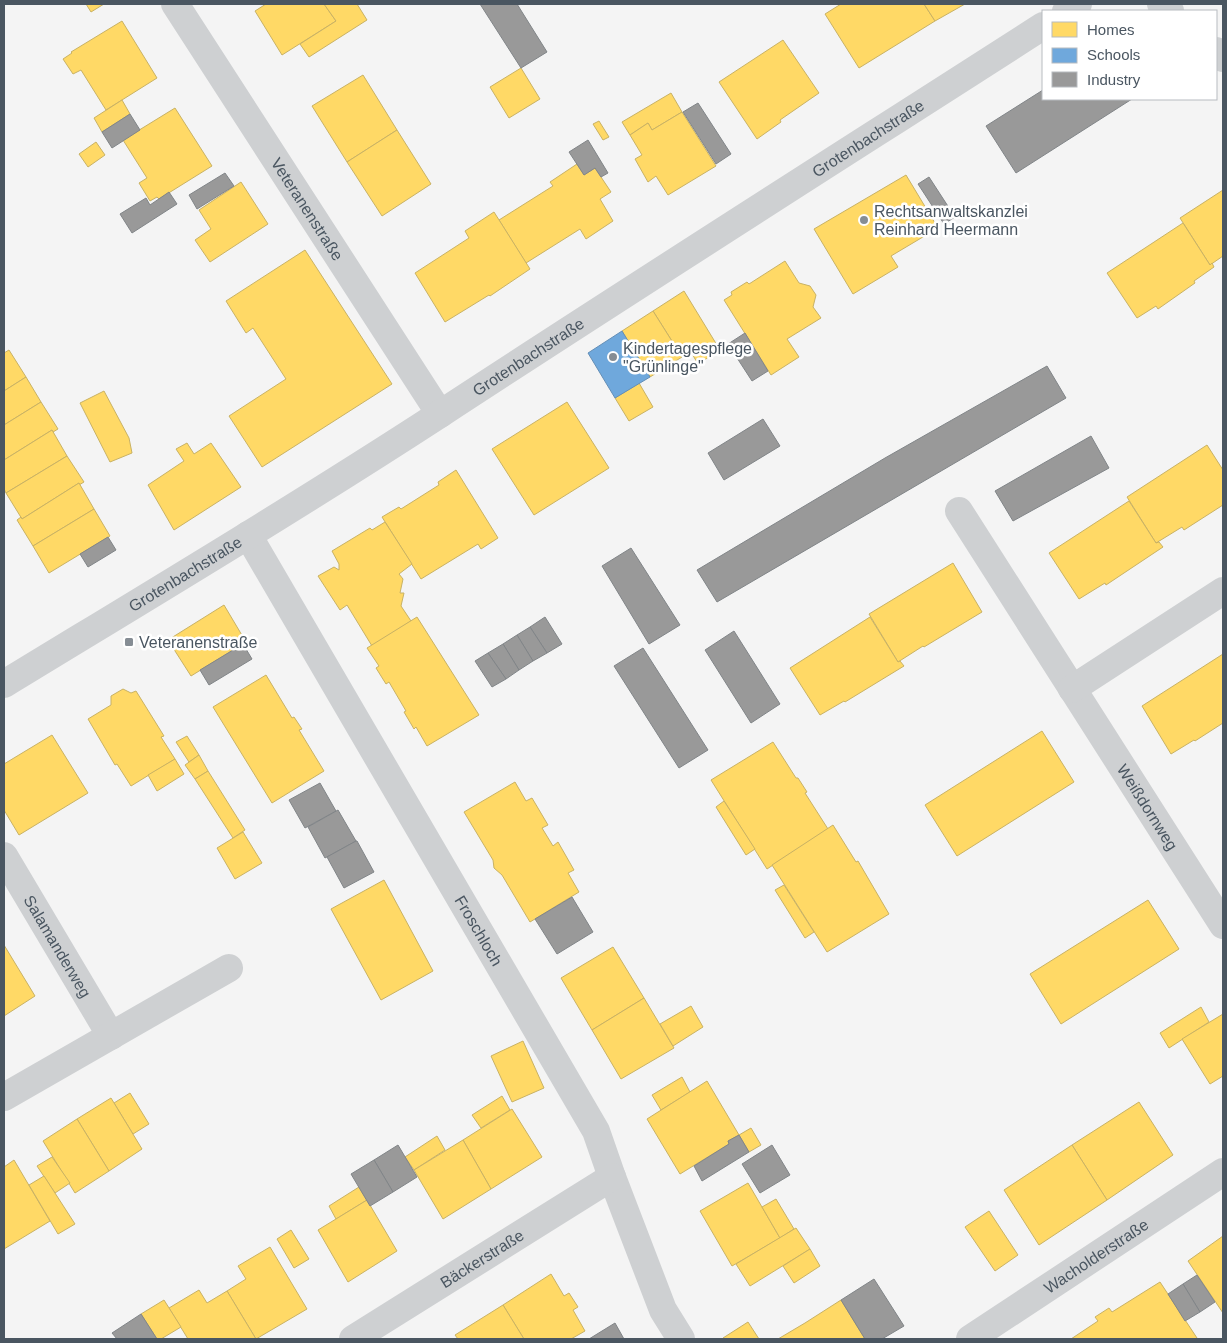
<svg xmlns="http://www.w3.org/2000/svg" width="1227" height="1343" font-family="Arial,sans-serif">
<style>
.homes{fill:#ffd966;stroke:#c9b264}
.schools{fill:#6fa8dc;stroke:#648fb7}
.industry{fill:#999;stroke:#818588}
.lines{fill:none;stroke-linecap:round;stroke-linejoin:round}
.minor{stroke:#ced0d2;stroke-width:28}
.poi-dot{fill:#868d94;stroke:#fff;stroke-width:2}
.labels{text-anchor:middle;stroke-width:5;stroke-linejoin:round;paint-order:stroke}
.street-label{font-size:16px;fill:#4a5661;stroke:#fff}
.poi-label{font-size:16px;fill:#4a5661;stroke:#fff;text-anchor:start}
</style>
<rect width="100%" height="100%" fill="#f4f4f4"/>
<g class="homes">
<path d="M86,4H104L91,12Z"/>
<path d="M266,4H324L336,21L282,55L255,11Z"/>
<path d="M324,4H357L367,20L309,57L300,44L336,21Z"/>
<path d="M841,4H924L935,21L859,68L825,14Z"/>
<path d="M924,4H965L935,21Z"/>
<path d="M122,21L157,78L106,110L81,70L73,74L63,59L72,53L71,52Z"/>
<path d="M783,40L819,93L780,120L781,122L757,139L719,82Z"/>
<path d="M521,68L540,99L509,118L490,87Z"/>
<path d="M363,75L397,130L347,162L312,106Z"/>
<path d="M671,93L682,112L652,130L648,123L630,135L622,122Z"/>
<path d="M122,100L130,114L102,132L94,118Z"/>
<path d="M175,108L212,166L159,199L157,197L150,201L139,183L147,178L123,140Z"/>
<path d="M682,112L716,166L668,195L656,176L648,182L635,159L642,155L630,135L648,123L652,130Z"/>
<path d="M599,121L609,137L603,140L593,124Z"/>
<path d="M397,130L431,184L382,216L347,162Z"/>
<path d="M96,142L105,155L88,167L79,154Z"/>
<path d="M577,164L584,175L595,168L611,192L600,199L613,221L586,239L580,229L526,263L499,220L553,186L550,182Z"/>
<path d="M906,175L938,228L891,256L898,267L853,294L814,229Z"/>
<path d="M241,182L268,224L210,262L195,240L211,229L199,210Z"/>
<path d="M1223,190V256L1210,265L1180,218Z"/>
<path d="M494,212L530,269L490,296L489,295L445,322L415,273L469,238L465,231Z"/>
<path d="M1183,223L1210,265L1212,263L1214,267L1194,281L1195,283L1158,309L1156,306L1137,318L1107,273Z"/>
<path d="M305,250L392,384L262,467L229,416L286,379L253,328L246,333L226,301Z"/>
<path d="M785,261L799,283L810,286L816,295L813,307L821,318L787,339L799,357L771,375L724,300L732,295L731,292L747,282L749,284Z"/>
<path d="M684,291L720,350L698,364L691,352L682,357L653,311Z"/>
<path d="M653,311L682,357L650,377L622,331Z"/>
<path d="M9,350L26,377L4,391V353Z"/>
<path d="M26,377L41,402L4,425V391Z"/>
<path d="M639,383L653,407L629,421L615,398Z"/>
<path d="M104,391L129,438L132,453L110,462L80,403Z"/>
<path d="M41,402L58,429L53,432L52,430L4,460V425Z"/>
<path d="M567,402L609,468L534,515L492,449Z"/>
<path d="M52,430L67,456L6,493L4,489V460Z"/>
<path d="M187,443L194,454L211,443L241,487L174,530L148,485L184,461L176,449Z"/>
<path d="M1207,445L1223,470V505L1184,530L1182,527L1156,543L1127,497Z"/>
<path d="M67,456L84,482L79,485V483L22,519L6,493Z"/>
<path d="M456,470L498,538L481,549L478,544L421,579L382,517L399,507L401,509L439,485L438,482Z"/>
<path d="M79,483L94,509L33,546L17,520L21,517L22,519Z"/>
<path d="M1129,501L1156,543L1159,542L1163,547L1106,585L1105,583L1079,599L1049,553Z"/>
<path d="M94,509L110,536L49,573L33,546Z"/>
<path d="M385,522L412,564L399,574L403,579L400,593H404L401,606L411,621L372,646L347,605L340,610L318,576L334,567L339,570V564L332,551L370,528L372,530Z"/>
<path d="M953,563L982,612L924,647L923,646L898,662L869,614Z"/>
<path d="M224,605L246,642L191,676L168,640Z"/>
<path d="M417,617L479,715L427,746L416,727L414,729L404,712L406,711L389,682L386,684L376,668L379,666L367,648Z"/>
<path d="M870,617L898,662L900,661L904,666L845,702L844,701L820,715L790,668Z"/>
<path d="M1223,654V723L1195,741L1194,740L1171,754L1142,706Z"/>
<path d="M266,675L292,718L294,717L302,729L299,730L324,771L272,803L213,707Z"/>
<path d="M123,689L131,693L136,691L164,736L161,737L175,759L131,786L117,764L115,765L88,719L111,705V696Z"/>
<path d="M1042,731L1074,782L957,856L925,805Z"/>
<path d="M52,735L88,793L19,835L4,810V764Z"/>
<path d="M187,736L199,755L189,762L176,742Z"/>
<path d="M773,742L796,778H798L807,792L805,793L828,829L767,869L711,780Z"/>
<path d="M199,755L208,771L195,779L185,765Z"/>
<path d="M175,759L184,774L157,791L148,775Z"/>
<path d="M208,771L245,830L233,838L195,779Z"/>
<path d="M515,782L526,801L532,798L548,825L542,828L553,846L558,842L574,870L568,873L579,892L530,922L502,875L494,868L493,860L464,812Z"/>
<path d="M724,801L755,849L746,855L716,807Z"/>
<path d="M833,825L856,862L858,861L889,914L827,952L772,865Z"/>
<path d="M243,832L262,863L235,879L217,848Z"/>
<path d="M384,880L433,971L381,1000L331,909Z"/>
<path d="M784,885L814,932L805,938L775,890Z"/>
<path d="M1148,900L1179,949L1061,1024L1030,974Z"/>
<path d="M4,945L35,996L4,1016Z"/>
<path d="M613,947L644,998L592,1030L561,978Z"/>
<path d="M644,998L674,1048L621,1079L592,1030Z"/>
<path d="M691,1006L703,1027L673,1046L660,1024Z"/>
<path d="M1201,1007L1209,1022L1169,1048L1160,1033Z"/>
<path d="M1223,1014V1076L1210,1084L1182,1039Z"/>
<path d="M523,1041L544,1088L512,1102L491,1056Z"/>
<path d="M682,1077L690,1092L661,1110L652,1095Z"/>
<path d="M707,1081L739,1135L728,1141L729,1144L680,1174L647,1119Z"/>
<path d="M130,1093L149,1124L133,1134L114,1103Z"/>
<path d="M502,1096L510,1110L481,1128L472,1115Z"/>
<path d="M111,1098L142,1149L109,1171L77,1119Z"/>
<path d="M1139,1102L1173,1155L1107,1200L1072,1145Z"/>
<path d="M512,1109L542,1157L491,1189L463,1140Z"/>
<path d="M77,1119L109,1171L75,1193L43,1141Z"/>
<path d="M751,1128L761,1145L749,1152L739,1135Z"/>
<path d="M437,1136L445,1150L414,1170L405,1157Z"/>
<path d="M463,1140L491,1189L443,1219L414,1170Z"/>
<path d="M1072,1145L1107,1200L1039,1245L1004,1190Z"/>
<path d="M52,1157L70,1183L55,1193L37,1166Z"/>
<path d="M14,1160L50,1221L4,1249V1167Z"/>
<path d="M44,1176L75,1224L58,1234L29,1185Z"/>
<path d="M748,1183L780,1238L732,1266L700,1211Z"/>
<path d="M359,1187L367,1200L336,1219L329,1206Z"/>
<path d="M776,1199L794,1229L780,1238L762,1207Z"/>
<path d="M367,1200L397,1251L348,1282L318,1230Z"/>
<path d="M989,1211L1018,1255L995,1271L965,1227Z"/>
<path d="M796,1228L810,1249L750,1286L736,1264Z"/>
<path d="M291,1230L309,1259L294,1268L277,1239Z"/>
<path d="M1223,1236V1313L1188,1261Z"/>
<path d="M270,1247L307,1309L256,1339L227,1291L246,1279L238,1266Z"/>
<path d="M810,1249L820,1266L794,1283L783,1266Z"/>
<path d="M551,1274L564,1296L569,1293L578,1307L573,1310L585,1331L571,1339H524L503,1305Z"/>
<path d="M1160,1282L1197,1338L1194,1339H1071L1098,1321L1095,1317L1109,1308L1112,1312Z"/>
<path d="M199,1290L207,1303L227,1291L256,1339H188L169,1308Z"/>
<path d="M164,1300L181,1327L161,1339H157L141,1314Z"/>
<path d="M841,1300L865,1339H778L805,1323Z"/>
<path d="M503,1305L524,1339H458L455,1335Z"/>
<path d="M748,1322L759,1339H724L723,1338Z"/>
</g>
<path class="schools" d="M622,331L650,377L615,398L588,353Z"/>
<g class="industry">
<path d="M480,4H517L547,52L521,68Z"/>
<path d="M1043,90V99H1132L1016,173L986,126Z"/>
<path d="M698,103L731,154L716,164L683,112Z"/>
<path d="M130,114L140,130L112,148L102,132Z"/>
<path d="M588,140L608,173L601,177L595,168L584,175L569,152Z"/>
<path d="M225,173L234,186L197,209L189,195Z"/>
<path d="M929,177L955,217L944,224L918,184Z"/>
<path d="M169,192L177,204L132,233L120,214L146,198L150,205Z"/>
<path d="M745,333L768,371L752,381L728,344Z"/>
<path d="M1047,366L1066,398L717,602L697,570L885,458Z"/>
<path d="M763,419L780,446L724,480L708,453Z"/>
<path d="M1091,436L1109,468L1013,521L995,491Z"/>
<path d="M108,537L116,550L88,567L80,554Z"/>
<path d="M631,548L680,625L649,644L602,566Z"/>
<path d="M545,617L562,644L547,653L530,627Z"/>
<path d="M530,627L547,653L533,661L517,635Z"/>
<path d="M734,631L780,704L751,723L705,650Z"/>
<path d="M517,635L533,661L519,670L503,644Z"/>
<path d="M243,644L252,659L209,685L200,670Z"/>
<path d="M503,644L519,670L506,679L488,653Z"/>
<path d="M643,648L708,750L679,768L614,666Z"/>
<path d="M488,653L506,679L492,687L475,661Z"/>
<path d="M320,783L336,811L305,828L289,800Z"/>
<path d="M338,810L356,841L325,858L308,827Z"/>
<path d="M356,841H357L374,872L344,888L327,857Z"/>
<path d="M572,897L593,932L557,954L535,919Z"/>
<path d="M739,1135L749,1152L702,1181L694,1166L729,1144L728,1141Z"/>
<path d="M398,1145L417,1177L393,1192L374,1160Z"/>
<path d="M772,1145L790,1175L760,1193L742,1164Z"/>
<path d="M374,1160L393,1192L370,1206L351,1174Z"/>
<path d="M1197,1275L1215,1302L1200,1312L1183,1284Z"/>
<path d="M874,1279L904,1326L882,1339H865L841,1300Z"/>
<path d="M1183,1284L1200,1312L1185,1321L1168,1294Z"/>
<path d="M141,1314L157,1339H117L112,1333Z"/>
<path d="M615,1323L624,1339H589Z"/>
</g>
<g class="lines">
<g class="minor">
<path id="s1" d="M175,4L440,414"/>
<path d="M1161,4L1170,11"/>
<path d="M1066,11L1078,4"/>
<path d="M1216,51L1223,58"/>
<path id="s2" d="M959,511L1223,925"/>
<path id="s3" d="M248,535L596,1131L612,1177L663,1310L681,1339"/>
<path id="s4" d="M4,684C150,595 297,507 440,414C640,283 842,155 1043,26"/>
<path d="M1072,689L1223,591"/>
<path id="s5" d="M4,856L111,1036"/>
<path d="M4,1097L229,968"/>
<path id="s6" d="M353,1339L612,1177"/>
<path id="s7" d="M970,1339L1223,1172"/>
</g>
</g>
<g class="poi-dot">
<circle cx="864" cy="220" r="5"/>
<circle cx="613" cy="357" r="5"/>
<rect x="124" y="637" width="10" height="10" rx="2.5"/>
</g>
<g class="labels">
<g class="street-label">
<text dy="6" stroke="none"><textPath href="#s4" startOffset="1022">Grotenbachstraße</textPath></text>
<text dy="6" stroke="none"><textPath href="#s1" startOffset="244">Veteranenstraße</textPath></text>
<text dy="6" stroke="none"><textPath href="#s4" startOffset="618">Grotenbachstraße</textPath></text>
<text dy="6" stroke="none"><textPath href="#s4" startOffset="212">Grotenbachstraße</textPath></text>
<text dy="6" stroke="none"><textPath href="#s2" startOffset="351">Weißdornweg</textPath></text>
<text dy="6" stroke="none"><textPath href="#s3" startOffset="458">Froschloch</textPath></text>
<text dy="6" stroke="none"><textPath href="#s5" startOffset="105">Salamanderweg</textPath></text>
<text dy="6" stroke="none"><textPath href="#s7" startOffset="151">Wacholderstraße</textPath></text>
<text dy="6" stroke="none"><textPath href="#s6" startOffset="152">Bäckerstraße</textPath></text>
</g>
<g class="poi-label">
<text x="874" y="217">Rechtsanwaltskanzlei<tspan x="874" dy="18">Reinhard Heermann</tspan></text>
<text x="623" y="354">Kindertagespflege<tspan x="623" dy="18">"Grünlinge"</tspan></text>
<text x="139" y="648">Veteranenstraße</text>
</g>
</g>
<rect width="1227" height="1343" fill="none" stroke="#4a5661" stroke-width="10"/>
<rect x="1042" y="10" width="175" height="90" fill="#ffffff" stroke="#b7bbc0"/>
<rect x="1052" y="22" width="25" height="15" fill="#ffd966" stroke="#b7bbc0"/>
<text x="1087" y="35" font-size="15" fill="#4a5661">Homes</text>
<rect x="1052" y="48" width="25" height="15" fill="#6fa8dc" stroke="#b7bbc0"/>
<text x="1087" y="60" font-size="15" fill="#4a5661">Schools</text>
<rect x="1052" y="72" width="25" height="15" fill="#999999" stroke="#b7bbc0"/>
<text x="1087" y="85" font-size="15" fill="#4a5661">Industry</text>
</svg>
